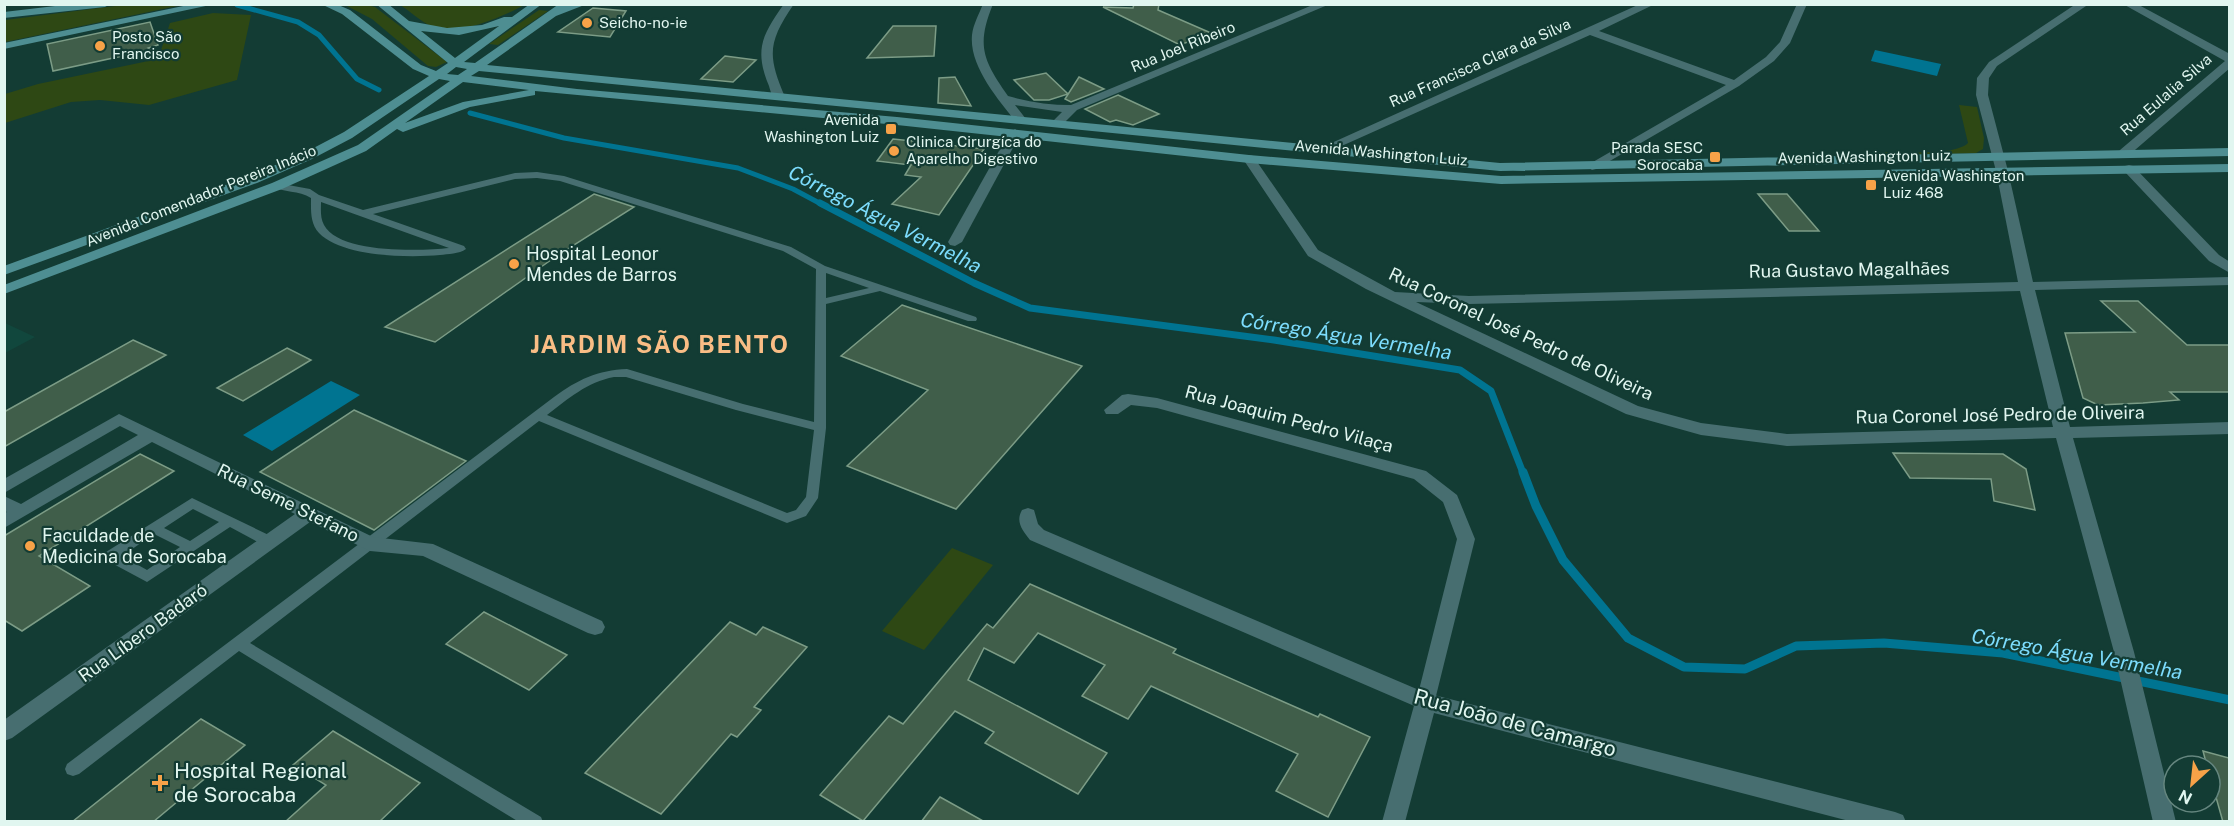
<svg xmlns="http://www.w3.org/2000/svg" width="2234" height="826" font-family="'Public Sans',sans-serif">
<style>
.built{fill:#11473d}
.green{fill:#2e4814}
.water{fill:#007491}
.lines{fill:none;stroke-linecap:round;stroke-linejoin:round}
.stream-far2{stroke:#007491;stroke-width:5}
.stream-far1{stroke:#007491;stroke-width:7}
.stream{stroke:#007491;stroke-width:9}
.building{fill:#405e4a;stroke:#7c9c86;stroke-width:1.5}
.service{fill:#476e70;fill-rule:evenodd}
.minor{fill:#476e70;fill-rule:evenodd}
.tertiary{fill:#476e70;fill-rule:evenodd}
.secondary{fill:#4e8e92;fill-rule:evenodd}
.poi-dot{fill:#f7a248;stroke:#133c34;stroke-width:2}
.labels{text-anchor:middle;stroke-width:4.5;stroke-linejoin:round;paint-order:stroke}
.far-poi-label{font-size:15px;fill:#e1f6f0;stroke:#133c34;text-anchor:start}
.far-street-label{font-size:15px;fill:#e1f6f0;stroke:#133c34}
.poi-label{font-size:18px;fill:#e1f6f0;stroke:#133c34;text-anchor:start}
.street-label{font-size:18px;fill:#e1f6f0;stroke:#133c34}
.water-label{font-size:20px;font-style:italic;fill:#7cdcfd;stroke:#133c34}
.near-street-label{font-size:21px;fill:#e1f6f0;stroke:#133c34}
.near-poi-label{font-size:21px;fill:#e1f6f0;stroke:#133c34;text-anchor:start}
.district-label{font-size:24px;font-weight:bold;letter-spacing:1.5px;fill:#f9bd85;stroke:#133c34}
</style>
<rect width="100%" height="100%" fill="#133c34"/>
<path class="built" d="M5,323L35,337L5,353Z"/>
<g class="green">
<path d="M131,4L182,5L5,42V20Z"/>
<path d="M345,5H368L375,7L447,62L436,67L428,66L372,19Z"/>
<path d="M400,5H525C503,16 456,38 431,26C420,21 410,11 400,5Z"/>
<path d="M539,10L548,11L498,45L489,44Z"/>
<path d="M213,13L251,15L237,80L149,105L100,100L71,102L5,123V94L38,84L158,59L170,23Z"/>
<path d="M1959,105L1977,107L1984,138L1983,149L1976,153L1879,156L1873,152C1893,151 1954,157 1968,143Z"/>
<path d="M952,548L993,565L924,650L882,631Z"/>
</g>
<g class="water">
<path d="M1875,50L1941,64L1937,76L1871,61Z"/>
<path d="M331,381L360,395L272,451L243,435Z"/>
</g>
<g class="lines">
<g class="stream-far2">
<path d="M237,5L298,22L319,35L357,79L379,90"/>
<path d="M470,113L564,138L738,168L793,189L823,205"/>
</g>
<path class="stream-far1" d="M820,203L974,283L1030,308L1274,340L1460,370L1491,391L1523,473"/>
<path class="stream" d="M1523,472L1536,506L1563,560L1628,638L1684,667L1745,669L1796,646L1884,643L2003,653L2230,700"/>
</g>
<g class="building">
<path d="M1134,4H1159L1158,10L1211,33L1180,45L1103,7L1133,8Z"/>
<path d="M593,8L626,11L610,37L558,32Z"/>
<path d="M150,22L158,45L148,48L150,50L53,71L47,44Z"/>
<path d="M893,26H936L934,56L867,58Z"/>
<path d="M725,56L756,60L733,82L701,79Z"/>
<path d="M1046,73L1068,94L1049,100H1034L1014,80Z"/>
<path d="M955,77L971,106L938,103L939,78Z"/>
<path d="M1079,77L1104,89L1071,102L1065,99Z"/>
<path d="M1118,95L1159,114L1133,125L1116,120L1110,122L1085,109Z"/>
<path d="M893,139L922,142L984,149L939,215L892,204L921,177L905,175L911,165L877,161Z"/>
<path d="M594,194L634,207L558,255L435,342L385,327Z"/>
<path d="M1758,194H1787L1819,231H1789Z"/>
<path d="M2101,301H2138L2187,345H2229V392H2170L2179,400L2143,403L2098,405L2083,398L2065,333L2135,332Z"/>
<path d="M902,305L1082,366L956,509L847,466L928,390L841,356Z"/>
<path d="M133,340L166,355L4,447V412Z"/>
<path d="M287,348L311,360L243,401L217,388Z"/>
<path d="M354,410L466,461L374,530L260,472Z"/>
<path d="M1893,453L2003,454L2026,469L2035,510L1994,501L1991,479L1910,478Z"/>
<path d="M140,454L174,471L39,556L90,586L22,631L4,620V536Z"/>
<path d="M1030,584L1176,649L1173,653L1318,717L1320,714L1370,737L1328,817L1276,791L1298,754L1151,686L1128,719L1082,696L1105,665L1038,633L1014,663L984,648L968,680L1107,753L1078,794L985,743L994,732L955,711L863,821L820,795L889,716L903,724L987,624L993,628Z"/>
<path d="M484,612L567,655L529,690L446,644Z"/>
<path d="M730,622L756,635L763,627L807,647L754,707L761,710L737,737L731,734L661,814L585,773Z"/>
<path d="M201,719L245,745L153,822H72Z"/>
<path d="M333,731L420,783L379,822H285L326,785L293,765Z"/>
<path d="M2203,751L2229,758V822H2223L2210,776V766H2207Z"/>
<path d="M940,797L985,822H921Z"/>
</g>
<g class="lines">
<g class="service">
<path d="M537,172L564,176L791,247L825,266L976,317L977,319L976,321H968L880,291L826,304V428L818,498L806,516L787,523L782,521L539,421L250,643L541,817L543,822H519L239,651L79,774L73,776L67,774L65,769L67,764L554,397C577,380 598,370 627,369L743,404L814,422L816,269L783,251L560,181L537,178L515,179L373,214L464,246L466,249C459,254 448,254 440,255C409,258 342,257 319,233C310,223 311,211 311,198C299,190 283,193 272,186L277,183L310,189L319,195L363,210L515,173ZM321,202L449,248C422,251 339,254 324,225C320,218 321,209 321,202ZM826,273L869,288L826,298ZM614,377H626L736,410L814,430L806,497L796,510L787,513L547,415C568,399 587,382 614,377Z"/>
<path d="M192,498L275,538L277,542L275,546H265L230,527L147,582L106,560L104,556L106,552ZM193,509L219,522L190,541L164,528ZM154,534L180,547L147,570L122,556Z"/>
</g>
<g class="minor">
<path d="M784,4H794C768,42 767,55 785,97L779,100C772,98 771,93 769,86C754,50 762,35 784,4Z"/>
<path d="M983,4H993C976,46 983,60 1008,96C1029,102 1050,105 1071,105L1315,4H1330L1077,110L1061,126L1057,127L1051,123L1062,112L1015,105L1026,119L1024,122H1016C998,99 969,66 972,35C973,25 979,14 983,4Z"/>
<path d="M1640,4H1655L1599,31L1734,80L1766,57L1780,42L1797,4H1807L1790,43L1774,61L1739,86L1596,169L1592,170L1586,166L1726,85L1590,35L1326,153H1318L1316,150Z"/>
<path d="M2076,4H2089L1997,66L1989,78L1988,95L2008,171L2033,282L2230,277V285L2035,290L2070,427L2230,422V434L2073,438L2134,652L2176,822H2153L2114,652L2056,438L1787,446L1701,435L1626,414L1366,289L1308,256L1243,159L1249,155L1253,156L1318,250L1395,292L1469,296L2018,282L1996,171L1976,95L1977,78L1989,62ZM2020,291L2053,427L1787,434L1701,423L1638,406L1416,302L1469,304Z"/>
<path d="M2123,4H2137L2230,54V68L2128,156H2120L2118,153L2120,150L2225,61Z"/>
<path d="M1015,129L1021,133L962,242L955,246L950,245L948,242L1009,133Z"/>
<path d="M2129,165L2133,166L2219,255L2230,262V273L2209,261L2125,172L2123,169L2125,166Z"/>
<path d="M1128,394L1157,398L1426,471L1457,495L1475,539L1433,708L1426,711L1419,708L1030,540C1023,531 1015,522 1022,510L1028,508L1034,510L1038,524L1044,530L1419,690L1457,539L1443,502L1414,479L1157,408L1131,405L1118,414H1106L1104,410L1122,395Z"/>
<path d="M119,414L373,537L433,544L602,621L605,627L602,633L595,635L588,633L423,556L370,551L310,522L12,738L4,741V720L295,514L152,442L4,528V513L7,512L4,511V496L21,504L138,435L120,426L4,493V479Z"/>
</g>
<path class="tertiary" d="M1426,693L1895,812L1903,815L1906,822H1853L1434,713L1405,822H1382L1415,702L1419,696Z"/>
<g class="secondary">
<path d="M72,4H110L105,7L4,18V12Z"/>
<path d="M193,4H215L4,49V43Z"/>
<path d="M321,4H336L350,10L421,65L436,71L448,63L376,4H388L409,21L447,28L482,25L504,17H512L530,4H542L464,62L475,63L559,4H587L556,16L487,65L1500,163L2230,148V156L1500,171L479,71L471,76L577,89L897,117L1249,155L1501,176L2230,164V172L1501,184L1249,163L897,125L535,91V95L470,107L403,132L397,129L366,151L282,189L4,294V285L272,183L358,145L450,81L439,79L352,138L312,159L257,183L4,275V266L247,177L304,153L344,132L429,76L413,69L342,14ZM499,26L455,58L421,31L459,35ZM456,67L467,69L458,75L447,74ZM463,82L529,90L463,102L405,123Z"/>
</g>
</g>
<g class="poi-dot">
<circle cx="587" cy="23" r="6"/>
<circle cx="100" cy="46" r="6"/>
<rect x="885" y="123" width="12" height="12" rx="3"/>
<circle cx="894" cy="151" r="6"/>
<rect x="1709" y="151" width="12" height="12" rx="3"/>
<rect x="1865" y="179" width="12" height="12" rx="3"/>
<circle cx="514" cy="264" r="6"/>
<circle cx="30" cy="546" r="6"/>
<path d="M157 774h6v6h6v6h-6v6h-6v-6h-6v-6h6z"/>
</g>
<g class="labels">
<g class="far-poi-label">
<text x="599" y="28">Seicho-no-ie</text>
<text x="112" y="42">Posto São<tspan x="112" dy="17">Francisco</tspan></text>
<text x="879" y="125" text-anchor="end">Avenida<tspan x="879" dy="17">Washington Luiz</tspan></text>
<text x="906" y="147">Clinica Cirurgíca do<tspan x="906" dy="17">Aparelho Digestivo</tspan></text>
<text x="1703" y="153" text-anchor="end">Parada SESC<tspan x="1703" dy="17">Sorocaba</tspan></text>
<text x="1883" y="181">Avenida Washington<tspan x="1883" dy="17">Luiz 468</tspan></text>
</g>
<g class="far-street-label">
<text transform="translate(1183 47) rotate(-22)" y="5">Rua Joel Ribeiro</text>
<text transform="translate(1480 63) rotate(-24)" y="5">Rua Francisca Clara da Silva</text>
<text transform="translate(2166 95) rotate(-41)" y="5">Rua Eulalia Silva</text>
<text transform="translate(1381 153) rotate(5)" y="5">Avenida Washington Luiz</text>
<text transform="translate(1864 157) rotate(-1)" y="5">Avenida Washington Luiz</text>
<text transform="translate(201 196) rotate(-22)" y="5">Avenida Comendador Pereira Inácio</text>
</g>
<g class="poi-label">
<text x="526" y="260">Hospital Leonor<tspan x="526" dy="21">Mendes de Barros</tspan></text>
<text x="42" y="542">Faculdade de<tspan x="42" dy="21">Medicina de Sorocaba</tspan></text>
</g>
<g class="street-label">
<text transform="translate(1849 270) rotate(-1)" y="6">Rua Gustavo Magalhães</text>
<text transform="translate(1521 334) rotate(25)" y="6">Rua Coronel José Pedro de Oliveira</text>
<text transform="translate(2000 415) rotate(-1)" y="6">Rua Coronel José Pedro de Oliveira</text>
<text transform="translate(1289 419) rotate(15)" y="6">Rua Joaquim Pedro Vilaça</text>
<text transform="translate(288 503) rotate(26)" y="6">Rua Seme Stefano</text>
<text transform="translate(143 633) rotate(-36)" y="6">Rua Líbero Badaró</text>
</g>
<g class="water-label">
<text transform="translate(885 219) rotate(27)" y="7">Córrego Água Vermelha</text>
<text transform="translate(1346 336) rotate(9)" y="7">Córrego Água Vermelha</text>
<text transform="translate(2077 654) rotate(10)" y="7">Córrego Água Vermelha</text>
</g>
<g class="near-street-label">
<text transform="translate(1515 723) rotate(15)" y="7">Rua João de Camargo</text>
</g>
<g class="near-poi-label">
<text x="174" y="778">Hospital Regional<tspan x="174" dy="24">de Sorocaba</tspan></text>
</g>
<g class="district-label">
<text x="660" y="353">JARDIM SÃO BENTO</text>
</g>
</g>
<rect width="2234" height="826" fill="none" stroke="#e1f6f0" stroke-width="12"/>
<g transform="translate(2192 784) rotate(207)"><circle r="28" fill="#133c34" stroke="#65867f" stroke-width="1.5"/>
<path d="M0-4.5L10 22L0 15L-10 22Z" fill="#f7a248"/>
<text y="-9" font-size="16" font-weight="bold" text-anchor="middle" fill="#e1f6f0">N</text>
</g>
</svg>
